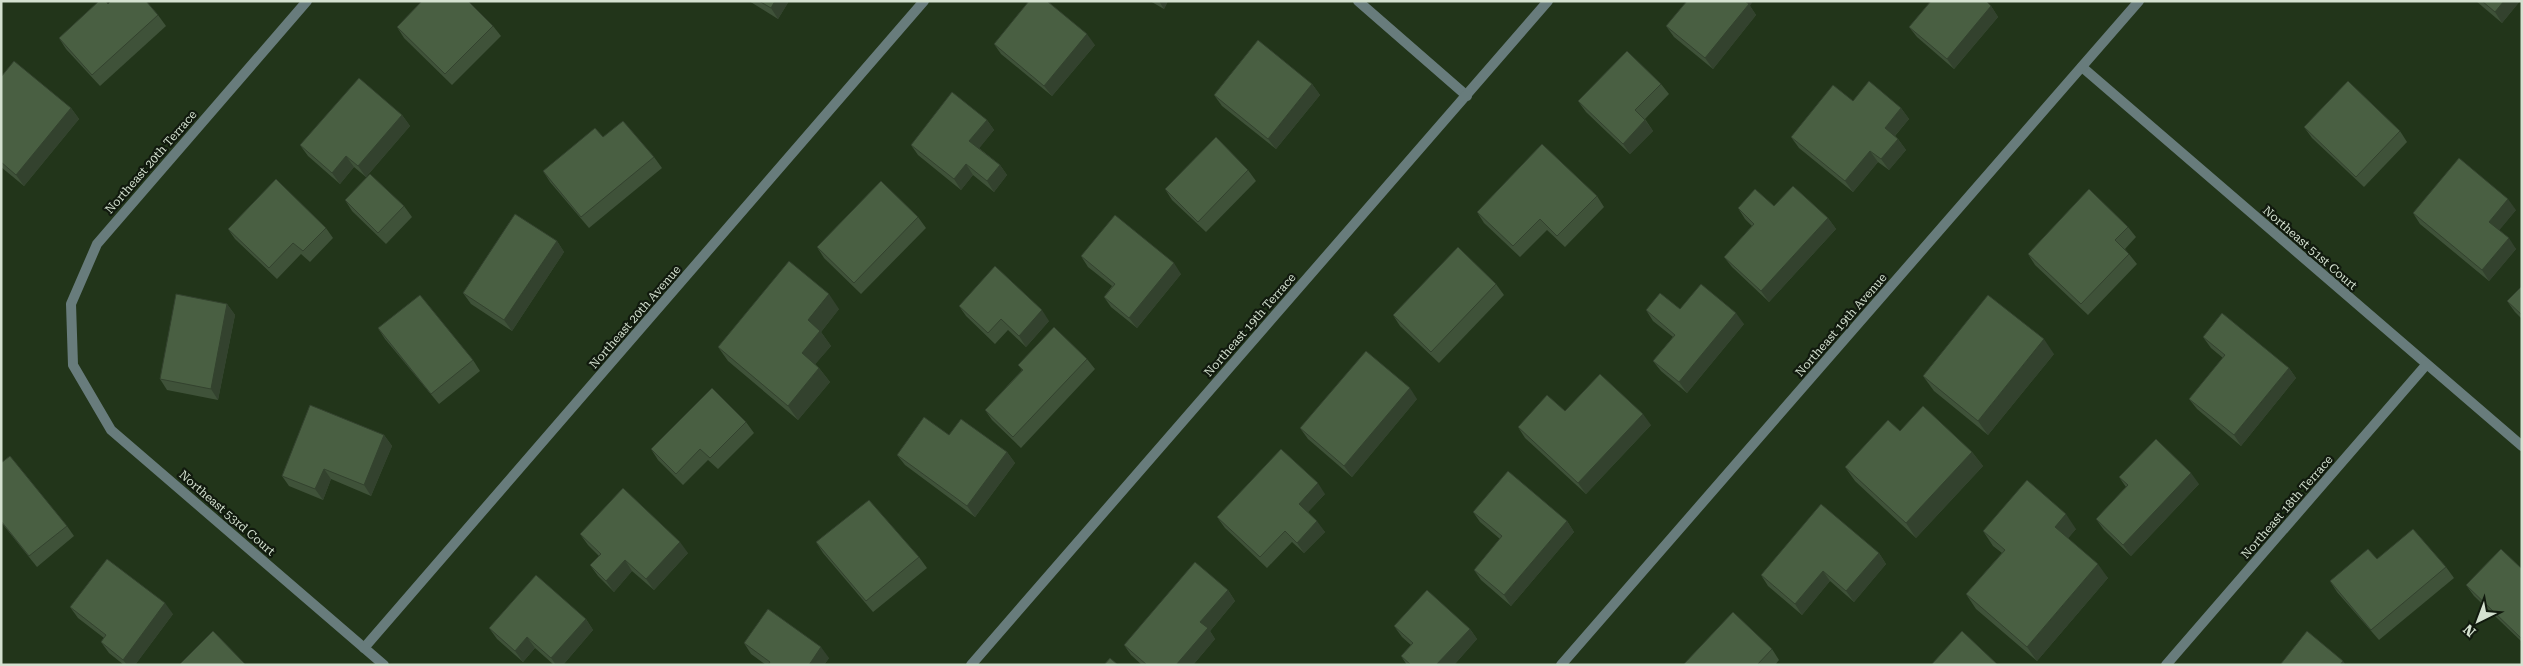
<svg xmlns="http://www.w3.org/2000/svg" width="2523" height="666" font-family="'Roboto Serif',serif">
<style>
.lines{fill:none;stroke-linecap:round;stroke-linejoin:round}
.street{stroke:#687c7c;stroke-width:10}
.wall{fill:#3f5239}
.shaded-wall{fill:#33422e}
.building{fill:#495f42;stroke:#33422e}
.labels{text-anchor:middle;stroke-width:4.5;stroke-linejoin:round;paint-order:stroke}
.street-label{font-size:12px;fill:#d4e1d0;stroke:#111a0e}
</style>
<rect width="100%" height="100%" fill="#22351a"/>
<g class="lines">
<g class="street">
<path d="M307,1L97,244L71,304L73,365L111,430L384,665"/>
<path d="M1358,1L1467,96"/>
<path d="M2082,67L2522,446"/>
<path d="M364,648L924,1"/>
<path d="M971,665L1548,1"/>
<path d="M1561,665L2139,1"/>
<path d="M2166,665L2426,365"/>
</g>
</g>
<g class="wall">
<path d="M749,1H789L778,19Z"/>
<path d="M1150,1H1168L1164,9Z"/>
<path d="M2476,1H2520L2502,23Z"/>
<path d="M108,4L158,15L166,26L100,86L66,49L59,38Z"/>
<path d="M1750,6L1756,15L1713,69L1674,37L1666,26Z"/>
<path d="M1991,6L1998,17L1954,69L1917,37L1909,27Z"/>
<path d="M493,26L501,36L452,85L404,38L397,27Z"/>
<path d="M994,44L1095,45L1052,96L1001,54Z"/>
<path d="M1,77L71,108L79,119L24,186L1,167Z"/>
<path d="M1312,84L1320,95L1276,149L1222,106L1214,95Z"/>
<path d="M1661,84L1669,94L1645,119L1653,131L1630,154L1586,112L1578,101Z"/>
<path d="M1853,101L1901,108L1909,119L1895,136L1898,139L1906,150L1889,170L1878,162L1853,192L1799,148L1791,137Z"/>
<path d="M402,115L410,126L366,177L354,167L340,184L308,156L300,145Z"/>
<path d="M987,120L994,130L979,148L1000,165L1007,175L994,192L973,175L961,190L918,155L911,145Z"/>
<path d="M2304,127L2400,131L2407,142L2364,187L2312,138Z"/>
<path d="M603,137L654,157L662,168L589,228L550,182L543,171Z"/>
<path d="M1248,170L1256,181L1206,232L1172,200L1165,189Z"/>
<path d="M1597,196L1604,207L1565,247L1547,230L1520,257L1484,223L1477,212Z"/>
<path d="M345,200L404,206L412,217L386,244L352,211Z"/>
<path d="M1774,206L1828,218L1836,229L1769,302L1732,267L1724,257L1752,226L1745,219L1738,208Z"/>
<path d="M2516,210L2499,230L2516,249L2489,281L2420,224L2413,213Z"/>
<path d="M918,217L926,228L861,294L824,258L817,247Z"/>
<path d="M2128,227L2136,237L2125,249L2137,264L2088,315L2035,265L2028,254Z"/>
<path d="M326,228L333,238L310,262L301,254L277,279L235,239L228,229Z"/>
<path d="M557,241L564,252L512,331L471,304L463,293Z"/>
<path d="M1081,256L1181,274L1137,328L1111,307L1104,297L1112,286L1088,267Z"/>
<path d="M1496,284L1504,295L1439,363L1400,326L1393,315Z"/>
<path d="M2522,286V319L2515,312L2507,301Z"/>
<path d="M227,304L235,315L218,400L167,390L160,379Z"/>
<path d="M959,306L1049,321L1026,347L1008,330L995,344L966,316Z"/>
<path d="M839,309L821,332L831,346L815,364L819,368L830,382L798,420L728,361L718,347Z"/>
<path d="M1646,310L1744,324L1687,393L1661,371L1653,361L1673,337L1653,321Z"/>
<path d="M378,328L473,360L480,371L439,404L385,339Z"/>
<path d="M2203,337L2289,368L2296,378L2241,446L2197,409L2189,399L2223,358L2211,348Z"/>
<path d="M2054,354L1988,435L1934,391L1923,376Z"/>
<path d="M1087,359L1095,369L1021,448L992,420L985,410L1022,370L1018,365Z"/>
<path d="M1417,399L1352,477L1308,439L1300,428Z"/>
<path d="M1565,411L1651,425L1586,494L1525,438L1518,427Z"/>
<path d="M746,422L754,433L718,469L708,460L683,485L658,460L651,449Z"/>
<path d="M1900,431L1972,452L1983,466L1916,538L1855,481L1845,467Z"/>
<path d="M384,435L392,446L371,496L331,479L323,500L289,486L282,476Z"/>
<path d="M949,435L1007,452L1015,463L975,517L905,465L897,455Z"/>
<path d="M1,463L67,526L74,536L37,567L1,522Z"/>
<path d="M2119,477L2199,484L2131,556L2104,530L2096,519L2126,487Z"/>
<path d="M1325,494L1308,512L1325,532L1304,553L1292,542L1267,568L1225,528L1217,517Z"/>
<path d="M1473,512L1567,521L1574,532L1511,606L1481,580L1474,570L1500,539L1480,522Z"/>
<path d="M2076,529L2068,538L2108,578L2037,661L1976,609L1966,594L2002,553L1993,546L1983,531Z"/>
<path d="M580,534L688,553L654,590L632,571L614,592L598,576L590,565L599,556L588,545Z"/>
<path d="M816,542L919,557L927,568L873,612L823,553Z"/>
<path d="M1879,553L1886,564L1854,602L1830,581L1802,615L1768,586L1761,575Z"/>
<path d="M2377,559L2446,567L2454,578L2379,640L2337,592L2330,581Z"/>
<path d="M2522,569V642L2474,596L2466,585Z"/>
<path d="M1228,590L1235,601L1210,631L1215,639L1193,665H1142L1131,655L1124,645Z"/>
<path d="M70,607L173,614L135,665H124L109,653L101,642L104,638L78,618Z"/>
<path d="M586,619L593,630L563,665H554L535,648L523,662L497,639L489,628Z"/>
<path d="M1394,626L1470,629L1477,639L1454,665H1407L1401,656L1411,645L1402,637Z"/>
<path d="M744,643L829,658L824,665H766L751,654Z"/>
<path d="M1772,649L1779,660L1775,665H1683Z"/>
</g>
<g class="shaded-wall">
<path d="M775,1H789L778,19L771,8Z"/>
<path d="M1159,1H1168L1164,9Z"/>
<path d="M1743,1H1753L1750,6L1756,15L1713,69L1705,58Z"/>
<path d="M2504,1H2520L2502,23L2495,12Z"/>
<path d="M1991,6L1998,17L1954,69L1947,59Z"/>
<path d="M1087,34L1095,45L1052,96L1044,86Z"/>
<path d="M1312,84L1320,95L1276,149L1268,139Z"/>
<path d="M71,108L79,119L24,186L16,175Z"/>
<path d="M1901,108L1909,119L1892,139L1885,128Z"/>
<path d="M402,115L410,126L366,177L358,166Z"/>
<path d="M987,120L994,130L977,151L969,141Z"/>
<path d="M1645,120L1653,131L1630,154L1623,144Z"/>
<path d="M1898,139L1906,150L1889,170L1881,159Z"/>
<path d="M1870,151L1878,162L1853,192L1845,181Z"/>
<path d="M346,156L354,167L340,184L332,173Z"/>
<path d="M966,164L973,175L961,190L954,179Z"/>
<path d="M1000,165L1007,175L994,192L987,181Z"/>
<path d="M2508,199L2516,210L2497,233L2489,222Z"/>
<path d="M1828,218L1836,229L1769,302L1761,291Z"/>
<path d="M2509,238L2516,249L2489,281L2482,270Z"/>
<path d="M557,241L564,252L512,331L504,320Z"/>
<path d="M1174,263L1181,274L1137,328L1129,318Z"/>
<path d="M829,294L839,309L821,332L831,346L812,368L802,353L808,320Z"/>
<path d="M227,304L235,315L218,400L211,389Z"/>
<path d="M1042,310L1049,321L1026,347L1019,336Z"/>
<path d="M1736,313L1744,324L1687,393L1679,382Z"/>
<path d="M2044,339L2054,354L1988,435L1978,421Z"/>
<path d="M819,368L830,382L798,420L788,406Z"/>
<path d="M2289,368L2296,378L2241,446L2234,435Z"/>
<path d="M1410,388L1417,399L1352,477L1344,466Z"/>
<path d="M1643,414L1651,425L1586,494L1578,483Z"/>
<path d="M384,435L392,446L371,496L364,485Z"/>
<path d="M1007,452L1015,463L975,517L967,506Z"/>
<path d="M1972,452L1983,466L1916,538L1906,523Z"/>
<path d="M324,469L331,479L323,500L315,489Z"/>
<path d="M2191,473L2199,484L2131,556L2123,545Z"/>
<path d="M1318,483L1325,494L1306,514L1299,504Z"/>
<path d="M2066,514L2076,529L2065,542L2055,527Z"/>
<path d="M1317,521L1325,532L1304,553L1297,543Z"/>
<path d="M1567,521L1574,532L1511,606L1504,595Z"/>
<path d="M680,542L688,553L654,590L646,579Z"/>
<path d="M1879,553L1886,564L1854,602L1846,591Z"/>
<path d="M625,560L632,571L614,592L606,581Z"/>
<path d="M2098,564L2108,578L2037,661L2027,647Z"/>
<path d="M1823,571L1830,581L1802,615L1795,604Z"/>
<path d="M1228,590L1235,601L1210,631L1215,639L1193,665H1176L1200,622Z"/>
<path d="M165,603L173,614L135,665H127L123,660Z"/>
<path d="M586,619L593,630L563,665H556L551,658Z"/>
<path d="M1470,629L1477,639L1454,665H1436Z"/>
<path d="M527,637L535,648L523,662L515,651Z"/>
<path d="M821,647L829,658L824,665H809Z"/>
<path d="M2343,661L2346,665H2340Z"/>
</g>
<g class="building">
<path d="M99,1H106L108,4L111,1H146L158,15L92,75L59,38Z"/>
<path d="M422,1H468L493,26L445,74L397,27Z"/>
<path d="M759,1H775L771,8Z"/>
<path d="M1029,1H1047L1087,34L1044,86L994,44Z"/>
<path d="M1687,1H1745L1749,4L1705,58L1666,26Z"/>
<path d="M1931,1H1986L1991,6L1947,59L1909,27Z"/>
<path d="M2482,1H2504L2495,12Z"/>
<path d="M1258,40L1312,84L1268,139L1214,95Z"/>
<path d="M1627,51L1661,84L1635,110L1645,120L1623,144L1578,101Z"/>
<path d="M14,61L71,108L16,175L1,162V77Z"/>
<path d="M359,78L402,115L358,166L346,156L332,173L300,145Z"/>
<path d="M1869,81L1901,108L1885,128L1898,139L1881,159L1870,151L1845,181L1791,137L1833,85L1853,101Z"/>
<path d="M2348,81L2400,131L2356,177L2304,127Z"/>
<path d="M952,92L987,120L969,141L1000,165L987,181L966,164L954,179L911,145Z"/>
<path d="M623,121L654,157L581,217L543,171L595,128L603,137Z"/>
<path d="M1216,137L1248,170L1198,222L1165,189Z"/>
<path d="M1542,144L1597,196L1557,236L1540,219L1513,246L1477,212Z"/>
<path d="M2459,158L2508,199L2489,222L2509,238L2482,270L2413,213Z"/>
<path d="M370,174L404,206L378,233L345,200Z"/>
<path d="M276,179L326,228L303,251L293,243L269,268L228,229Z"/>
<path d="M881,181L918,217L854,283L817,247Z"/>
<path d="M1793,186L1828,218L1761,291L1724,257L1754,224L1738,208L1755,189L1774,206Z"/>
<path d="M2089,189L2128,227L2115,240L2129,254L2081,304L2028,254Z"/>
<path d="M515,214L557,241L504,320L463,293Z"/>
<path d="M1115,215L1174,263L1129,318L1104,297L1115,284L1081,256Z"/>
<path d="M1458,247L1496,284L1431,352L1393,315Z"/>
<path d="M789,261L829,294L808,320L820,331L802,353L819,368L788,406L718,347Z"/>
<path d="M995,266L1042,310L1019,336L1001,319L988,333L959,306Z"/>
<path d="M1701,284L1736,313L1679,382L1653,361L1675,335L1646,310L1660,293L1680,309Z"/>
<path d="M2522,286V315L2507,301Z"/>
<path d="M176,294L227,304L211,389L160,379Z"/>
<path d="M420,295L473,360L431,394L378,328Z"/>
<path d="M1988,295L2044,339L1978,421L1923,376Z"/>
<path d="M2222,313L2289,368L2234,435L2189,399L2225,355L2203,337Z"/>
<path d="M1054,327L1087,359L1013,437L985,410L1023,370L1018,365Z"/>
<path d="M1366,351L1410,388L1344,466L1300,428Z"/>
<path d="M1600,374L1643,414L1578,483L1518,427L1547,395L1565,411Z"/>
<path d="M712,388L746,422L710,458L700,449L676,474L651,449Z"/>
<path d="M310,405L384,435L364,485L324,469L315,489L282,476Z"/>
<path d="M1923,406L1972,452L1906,523L1845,467L1888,420L1900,431Z"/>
<path d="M924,417L949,435L961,419L1007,452L967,506L897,455Z"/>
<path d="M2156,439L2191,473L2123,545L2096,519L2128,485L2119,477Z"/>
<path d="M1281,449L1318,483L1299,504L1317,521L1297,543L1285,531L1260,557L1217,517Z"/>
<path d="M10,456L67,526L29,556L1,521V463Z"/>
<path d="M1508,471L1567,521L1504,595L1474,570L1502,536L1473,512Z"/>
<path d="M2027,480L2066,514L2055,527L2098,564L2027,647L1966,594L2005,550L1983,531Z"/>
<path d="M623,488L680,542L646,579L625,560L606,581L590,565L601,554L580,534Z"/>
<path d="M869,500L919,557L866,601L816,542Z"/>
<path d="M1821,504L1879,553L1846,591L1823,571L1795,604L1761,575Z"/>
<path d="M2413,529L2446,567L2371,630L2330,581L2368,549L2377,559Z"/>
<path d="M2501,549L2522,569V639L2466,585Z"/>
<path d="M107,559L165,603L123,660L101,642L106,635L70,607Z"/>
<path d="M1195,562L1228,590L1200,622L1208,628L1176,665H1147L1124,645Z"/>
<path d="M536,575L586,619L551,658L527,637L515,651L489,628Z"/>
<path d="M1427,590L1470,629L1436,665H1411L1401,656L1413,643L1394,626Z"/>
<path d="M768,609L821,647L809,665H768L770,662L744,643Z"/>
<path d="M1733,612L1772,649L1757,665H1683Z"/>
<path d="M213,631L246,665H179Z"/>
<path d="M1962,631L1998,665H1931Z"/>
<path d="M2307,631L2343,661L2340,665H2280Z"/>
<path d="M1110,658L1118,665H1104Z"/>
</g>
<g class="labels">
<g class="street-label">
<text transform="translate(151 162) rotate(-49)" y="4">Northeast 20th Terrace</text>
<text transform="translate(2310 248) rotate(41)" y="4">Northeast 51st Court</text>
<text transform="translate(635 317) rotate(-49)" y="4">Northeast 20th Avenue</text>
<text transform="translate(1250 325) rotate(-49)" y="4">Northeast 19th Terrace</text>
<text transform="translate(1841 325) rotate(-49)" y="4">Northeast 19th Avenue</text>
<text transform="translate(2287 507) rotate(-49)" y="4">Northeast 18th Terrace</text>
<text transform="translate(227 513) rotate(41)" y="4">Northeast 53rd Court</text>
</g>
</g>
<rect width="2523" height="666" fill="none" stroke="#d4e1d0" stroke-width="5"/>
<g transform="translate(2478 621) rotate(222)" stroke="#111a0e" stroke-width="4" paint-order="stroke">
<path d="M0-4L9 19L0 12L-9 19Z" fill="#d4e1d0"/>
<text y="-8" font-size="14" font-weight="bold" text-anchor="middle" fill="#d4e1d0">N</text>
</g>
</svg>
